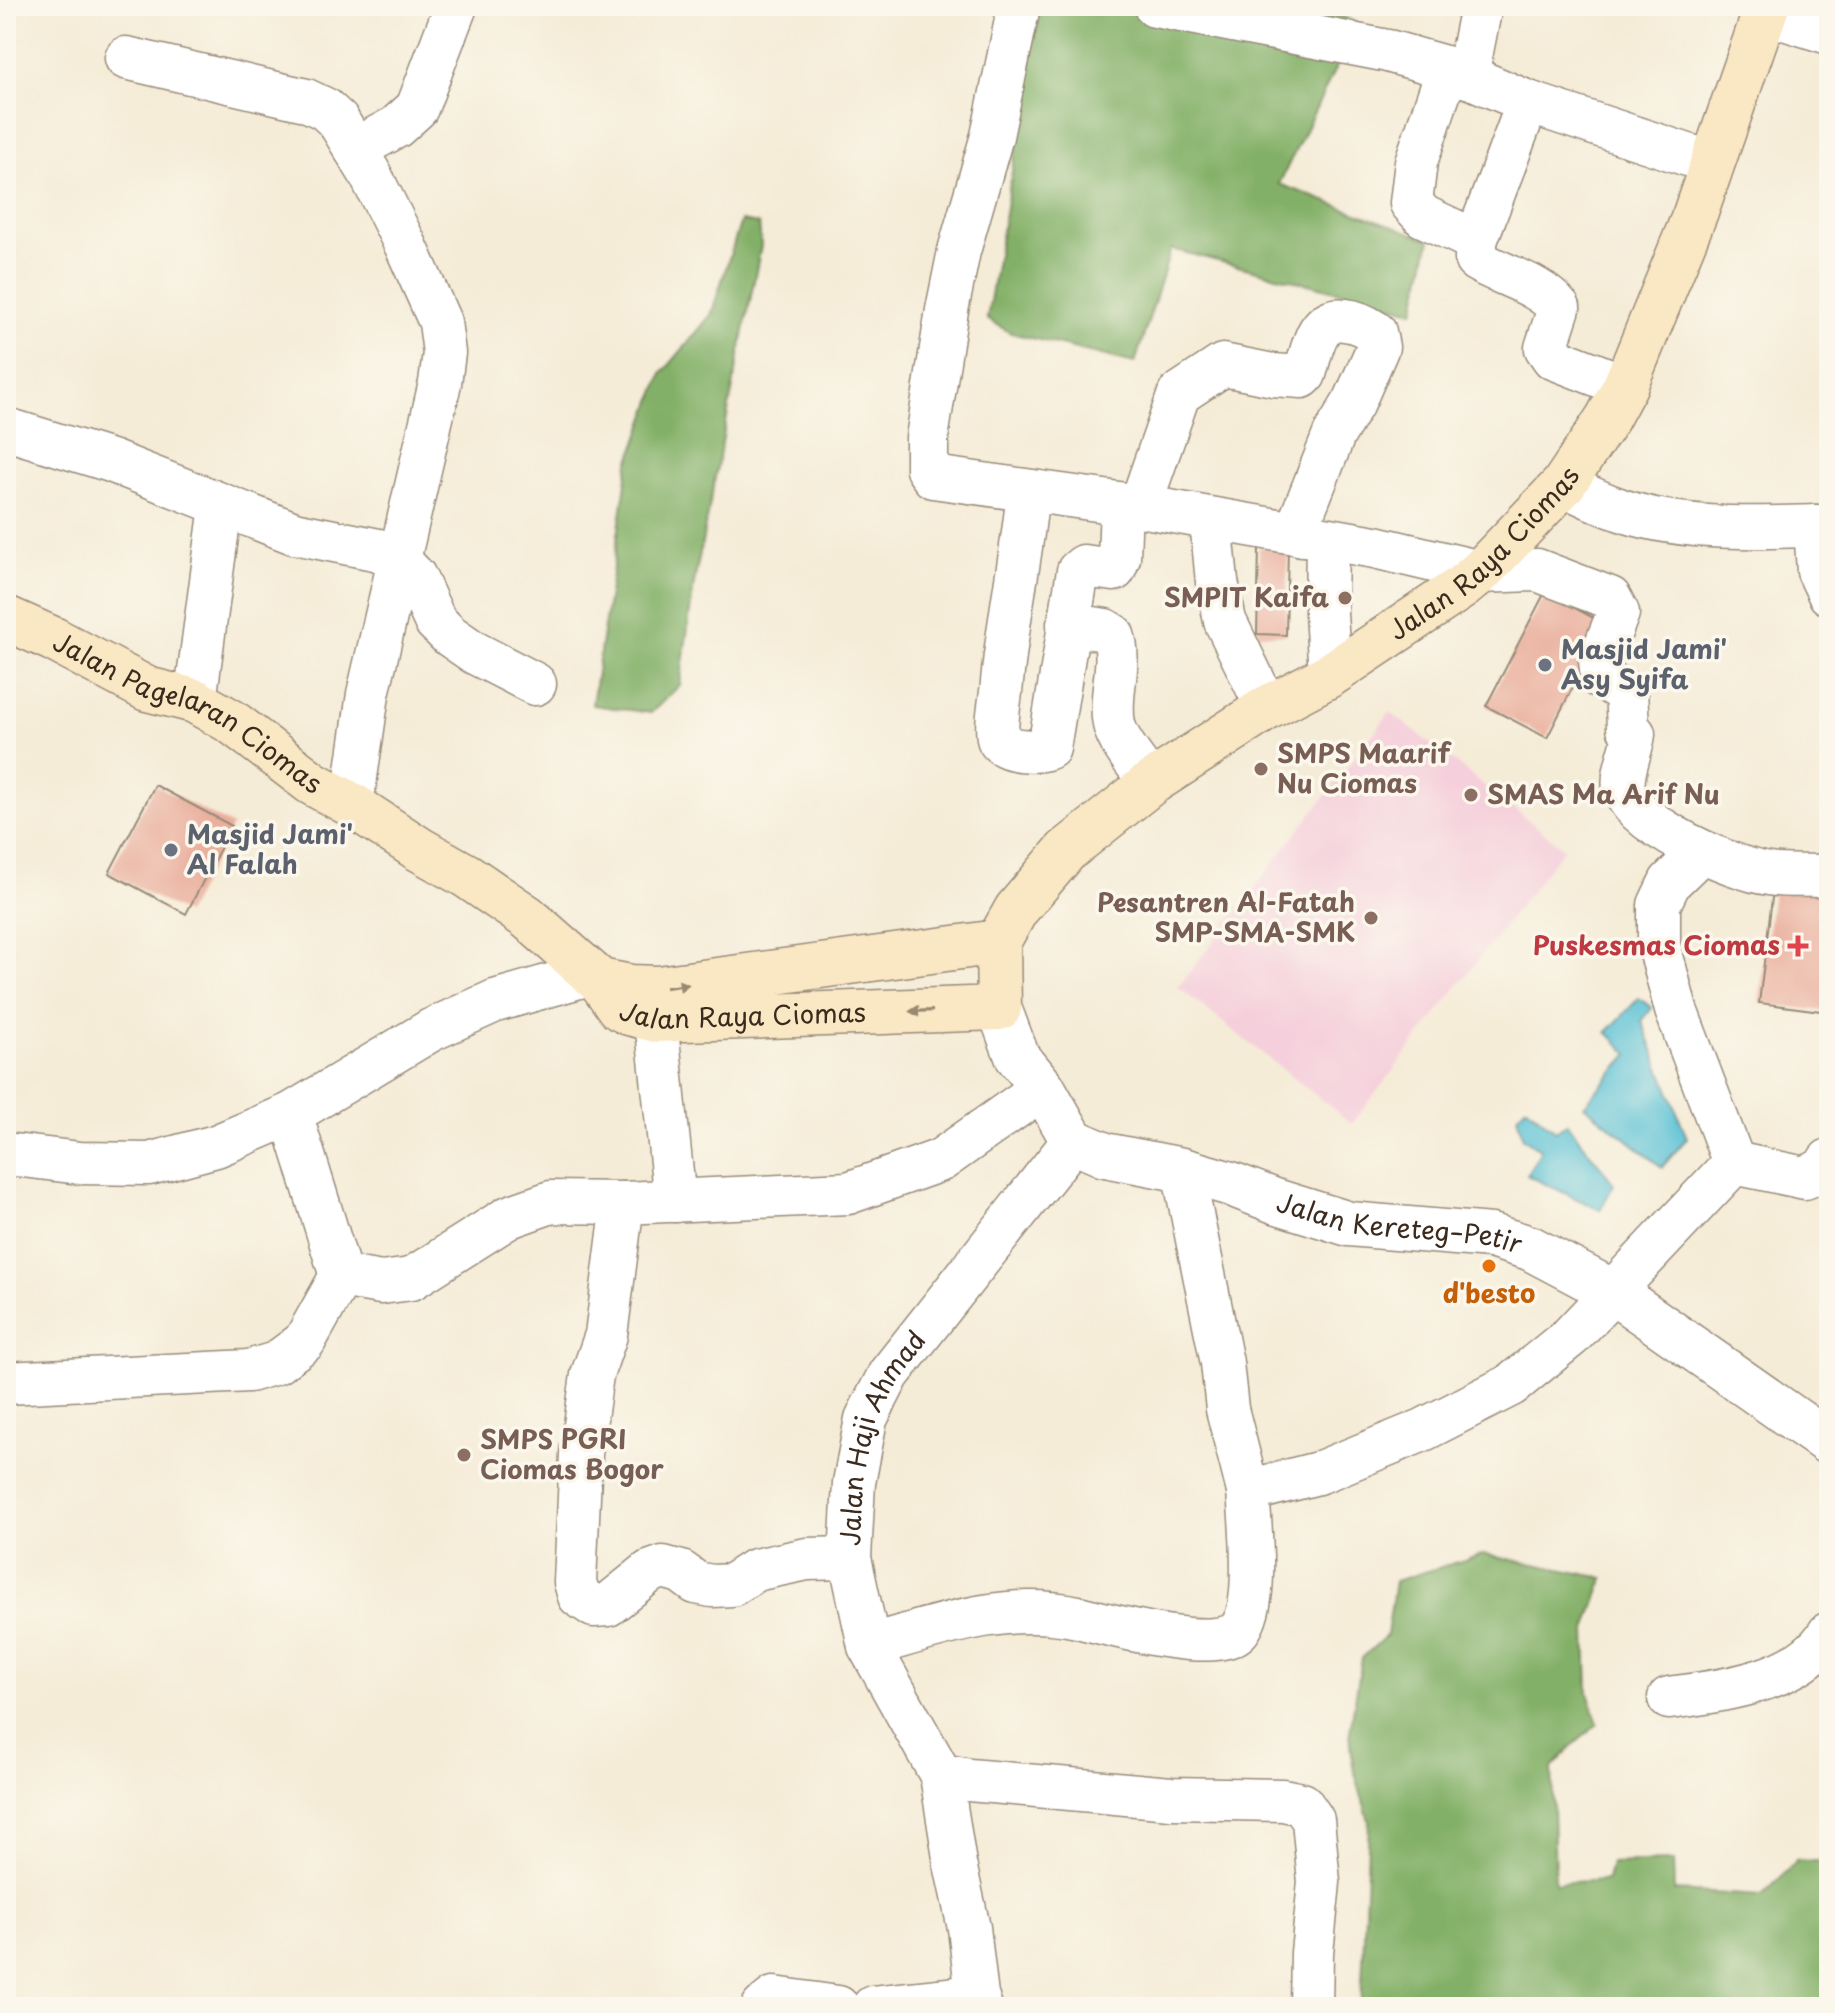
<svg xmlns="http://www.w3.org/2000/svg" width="1835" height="2013" font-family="'Playpen Sans',sans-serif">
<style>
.built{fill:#f5cfdb}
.forest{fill:#83b068;stroke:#5f6d43;stroke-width:2}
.water{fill:#57c0d4;stroke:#497579;stroke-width:2}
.building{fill:#eaaf9d}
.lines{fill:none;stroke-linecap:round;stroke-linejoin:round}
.minor-casing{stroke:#988b7a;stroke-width:45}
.tertiary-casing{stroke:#988b7a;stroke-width:47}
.secondary-casing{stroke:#988b7a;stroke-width:47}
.minor{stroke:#fff;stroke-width:42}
.tertiary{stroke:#fff;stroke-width:44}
.secondary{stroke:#fae7c3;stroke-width:44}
.oneway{fill:#9a8870}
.education-dot{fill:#8d6e63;stroke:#fbf7ec;stroke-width:3}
.worship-dot{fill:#6b7280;stroke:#fbf7ec;stroke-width:3}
.health-dot{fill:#e0444e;stroke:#fbf7ec;stroke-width:3}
.food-dot{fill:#e8710a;stroke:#fbf7ec;stroke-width:3}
.labels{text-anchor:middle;stroke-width:7;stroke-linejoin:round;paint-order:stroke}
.street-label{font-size:26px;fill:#3b2a1e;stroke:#fbf7ec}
.education-label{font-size:26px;font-weight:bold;fill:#785e54;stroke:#fbf7ec;text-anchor:start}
.worship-label{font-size:26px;font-weight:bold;fill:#5b616d;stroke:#fbf7ec;text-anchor:start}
.health-label{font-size:26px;font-weight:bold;fill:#be3a42;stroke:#fbf7ec;text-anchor:end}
.food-label{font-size:26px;font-weight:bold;fill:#c56008;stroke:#fbf7ec}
</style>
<rect width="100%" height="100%" fill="#fbf7ec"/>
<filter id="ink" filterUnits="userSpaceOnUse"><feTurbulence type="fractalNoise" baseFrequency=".0125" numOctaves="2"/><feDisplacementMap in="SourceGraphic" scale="16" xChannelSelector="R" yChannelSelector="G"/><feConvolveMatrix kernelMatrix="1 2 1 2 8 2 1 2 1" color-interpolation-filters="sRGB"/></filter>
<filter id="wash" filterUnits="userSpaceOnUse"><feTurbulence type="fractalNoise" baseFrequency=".006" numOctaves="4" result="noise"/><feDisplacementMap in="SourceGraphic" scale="32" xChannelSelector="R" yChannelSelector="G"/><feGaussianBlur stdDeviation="1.8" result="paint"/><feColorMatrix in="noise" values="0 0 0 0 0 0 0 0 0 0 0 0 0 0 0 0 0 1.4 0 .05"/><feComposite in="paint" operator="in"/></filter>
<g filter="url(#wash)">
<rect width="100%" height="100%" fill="#f5ecd7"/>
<path class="built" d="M1390,712L1564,848L1352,1124L1178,987Z"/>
<g class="forest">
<path d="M1040,6H1288L1335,12L1357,24L1279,184L1430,240L1414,311L1171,249L1135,363L1011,333L987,319Z"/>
<path d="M741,221L759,224L761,246L694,583L680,685L651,713L592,705L629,463L662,374L711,315Z"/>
<path d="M1484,1554L1604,1578L1586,1630L1588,1692L1598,1724L1572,1746L1552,1768L1555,1883L1607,1880L1611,1863L1673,1861L1674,1891L1763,1896L1797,1860L1829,1862V2007H1361L1369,1821L1353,1766L1350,1731L1362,1658L1387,1635L1395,1581Z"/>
</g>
<g class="water">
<path d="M1639,998L1652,1008L1642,1021L1687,1138L1662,1167L1584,1105L1629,1054L1607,1032Z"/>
<path d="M1526,1106L1556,1131L1567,1123L1614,1184L1600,1210L1527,1175L1541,1150L1523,1138L1517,1116Z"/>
</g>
<g id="blocks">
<g class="building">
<path d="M1259,547L1288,548L1286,635L1257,634Z"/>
<path d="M1545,592L1605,624L1547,738L1486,706Z"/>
<path d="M155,785L232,826L186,914L109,873Z"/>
<path d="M1774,882L1829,889V1012L1759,1003Z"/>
</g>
</g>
</g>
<g filter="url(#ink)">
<use href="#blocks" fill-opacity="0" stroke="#988b7a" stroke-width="2"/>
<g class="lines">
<g class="minor-casing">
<g id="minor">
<path d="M1019,6L992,136L959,251L947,310L927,438V469L933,477L1140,506L1375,547L1480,572L1537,570L1610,598L1618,613L1600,660L1602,679L1626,692L1628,727L1634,734C1632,751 1621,772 1624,789C1631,825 1735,870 1769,874C1787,877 1806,875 1825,876L1829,872"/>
<path d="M1155,6L1388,51L1448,68L1528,102L1712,163"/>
<path d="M1765,13L1829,33"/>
<path d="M126,58L306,100L325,109L338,121L369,172L405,244L440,322L444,353L440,383L368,694L352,805"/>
<path d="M1448,68L1416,162L1411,203L1423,216L1476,241L1528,102"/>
<path d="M1467,77L1481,6"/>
<path d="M355,149L396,127L417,108L456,6"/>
<path d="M1476,241V260C1502,276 1539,283 1559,308L1546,348L1553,358L1625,386"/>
<path d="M10,430L111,461L294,533L379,550L400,561L415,577L435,621L449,635L475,653L535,684"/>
<path d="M1563,485C1579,492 1596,501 1613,507C1674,531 1751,528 1815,526"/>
<path d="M1028,491C1022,555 1008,618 1002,682C1001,699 995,722 998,738C1001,752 1039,753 1049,748L1078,571L1084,566L1114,570L1119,558L1121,505"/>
<path d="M1140,506L1179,394L1223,365L1273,375L1302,377L1305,374C1312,351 1315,315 1345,320C1356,321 1366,326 1375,332L1378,347L1355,400L1334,435L1301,518L1302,535"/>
<path d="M1211,520L1217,582L1225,621L1267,708"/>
<path d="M1829,527L1815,526L1818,571L1829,594"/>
<path d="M1327,539L1326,613L1330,675"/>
<path d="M1068,624L1105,630L1113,635C1123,662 1108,695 1114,724C1117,741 1140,768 1151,783"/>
<path d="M195,701L221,506"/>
<path d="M656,1020L675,1201"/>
<path d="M6,1154L80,1163L149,1164L216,1146L291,1114L431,1030L495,1001L589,974"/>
<path d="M1734,1163L1805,1178L1823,1169L1829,1160"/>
<path d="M1183,1170L1222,1363L1227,1409L1248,1491L1318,1473L1423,1430L1511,1385L1571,1336L1734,1163L1676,1010L1659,945V905L1670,882L1701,852"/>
<path d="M623,1203L848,1193L941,1160L1043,1088"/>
<path d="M341,1276L381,1283L411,1279L509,1217L551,1202L623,1203L606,1335L592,1375L581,1454L575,1582L579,1596L594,1606L608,1605L649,1572L663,1567L681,1572L696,1583L712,1586L732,1585L755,1570L807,1559L850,1558"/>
<path d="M6,1383L249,1371L276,1363L304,1342L341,1276L291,1114"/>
<path d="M869,1646C938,1626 1006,1601 1078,1617C1107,1624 1219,1655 1239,1630C1260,1605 1250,1523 1248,1491"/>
<path d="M1669,1698C1720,1691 1800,1682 1829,1633"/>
<path d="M941,1775L969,1780L1171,1798L1283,1800L1302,1804L1313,1820L1319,1882L1312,1953L1311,2007"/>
<path d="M763,2007L774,1998L838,2007"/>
<path d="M873,2007L977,1996"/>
<path id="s1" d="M981,2007L977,1996L969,1928L955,1864L941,1775L869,1646L850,1558L854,1483L866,1419L889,1374L1073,1141"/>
</g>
</g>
<g class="tertiary-casing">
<g id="tertiary">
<path id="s2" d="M999,1008L1017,1056L1043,1088L1073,1141L1105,1155L1183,1170L1231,1184L1275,1201L1349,1224L1491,1236L1530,1248L1613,1292L1829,1443"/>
</g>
</g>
<g class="secondary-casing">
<g id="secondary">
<path id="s3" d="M6,618L53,639L147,689L195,701L232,722L312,783L352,805L419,849L467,876L527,917L600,981L619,1008L629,1013L656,1020L999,1008L998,942L1016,910L1066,851L1151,783L1267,708L1330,675L1462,587L1480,572L1563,485L1607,419L1625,386L1695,214L1767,6"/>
<path d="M600,981L632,987L658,988L998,942"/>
</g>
</g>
<use href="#minor" class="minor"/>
<use href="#tertiary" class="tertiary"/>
<use href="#secondary" class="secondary"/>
</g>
<defs><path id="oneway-solid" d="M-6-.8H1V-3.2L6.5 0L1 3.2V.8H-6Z" transform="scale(2)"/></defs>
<g class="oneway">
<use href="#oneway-solid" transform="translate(677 986) rotate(-8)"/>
<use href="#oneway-solid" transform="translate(921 1011) rotate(178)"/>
</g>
</g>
<g class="education-dot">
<circle cx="1345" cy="598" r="8"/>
<circle cx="1261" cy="769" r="8"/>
<circle cx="1471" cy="795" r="8"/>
<circle cx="1371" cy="918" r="8"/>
<circle cx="464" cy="1455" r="8"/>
</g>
<g class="worship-dot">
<circle cx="1545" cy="665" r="8"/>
<circle cx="171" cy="850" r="8"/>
</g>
<path class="health-dot" d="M1794 934h8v8h8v8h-8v8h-8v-8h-8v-8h8z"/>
<circle class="food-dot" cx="1489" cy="1266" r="8"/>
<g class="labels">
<g class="street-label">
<text dy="9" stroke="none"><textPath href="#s3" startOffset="1812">Jalan Raya Ciomas</textPath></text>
<text dy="9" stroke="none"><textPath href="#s3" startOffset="206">Jalan Pagelaran Ciomas</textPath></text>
<text dy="9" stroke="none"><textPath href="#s3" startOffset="860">Jalan Raya Ciomas</textPath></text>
<text dy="9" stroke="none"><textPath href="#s2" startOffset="492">Jalan Kereteg–Petir</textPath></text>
<text dy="9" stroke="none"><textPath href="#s1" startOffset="600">Jalan Haji Ahmad</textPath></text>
</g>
<g class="education-label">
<text x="1329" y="607" text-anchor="end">SMPIT Kaifa</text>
<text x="1277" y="763">SMPS Maarif<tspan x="1277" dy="30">Nu Ciomas</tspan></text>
<text x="1487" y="804">SMAS Ma Arif Nu</text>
<text x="1355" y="912" text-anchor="end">Pesantren Al-Fatah<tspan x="1355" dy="30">SMP-SMA-SMK</tspan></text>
<text x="480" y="1449">SMPS PGRI<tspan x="480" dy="30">Ciomas Bogor</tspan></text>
</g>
<g class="worship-label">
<text x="1561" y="659">Masjid Jami'<tspan x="1561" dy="30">Asy Syifa</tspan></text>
<text x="187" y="844">Masjid Jami'<tspan x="187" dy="30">Al Falah</tspan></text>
</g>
<g class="health-label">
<text x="1780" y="955">Puskesmas Ciomas</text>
</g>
<g class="food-label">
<text x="1489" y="1303">d'besto</text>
</g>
</g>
<rect width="1835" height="2013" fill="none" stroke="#fbf7ec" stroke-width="32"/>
</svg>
